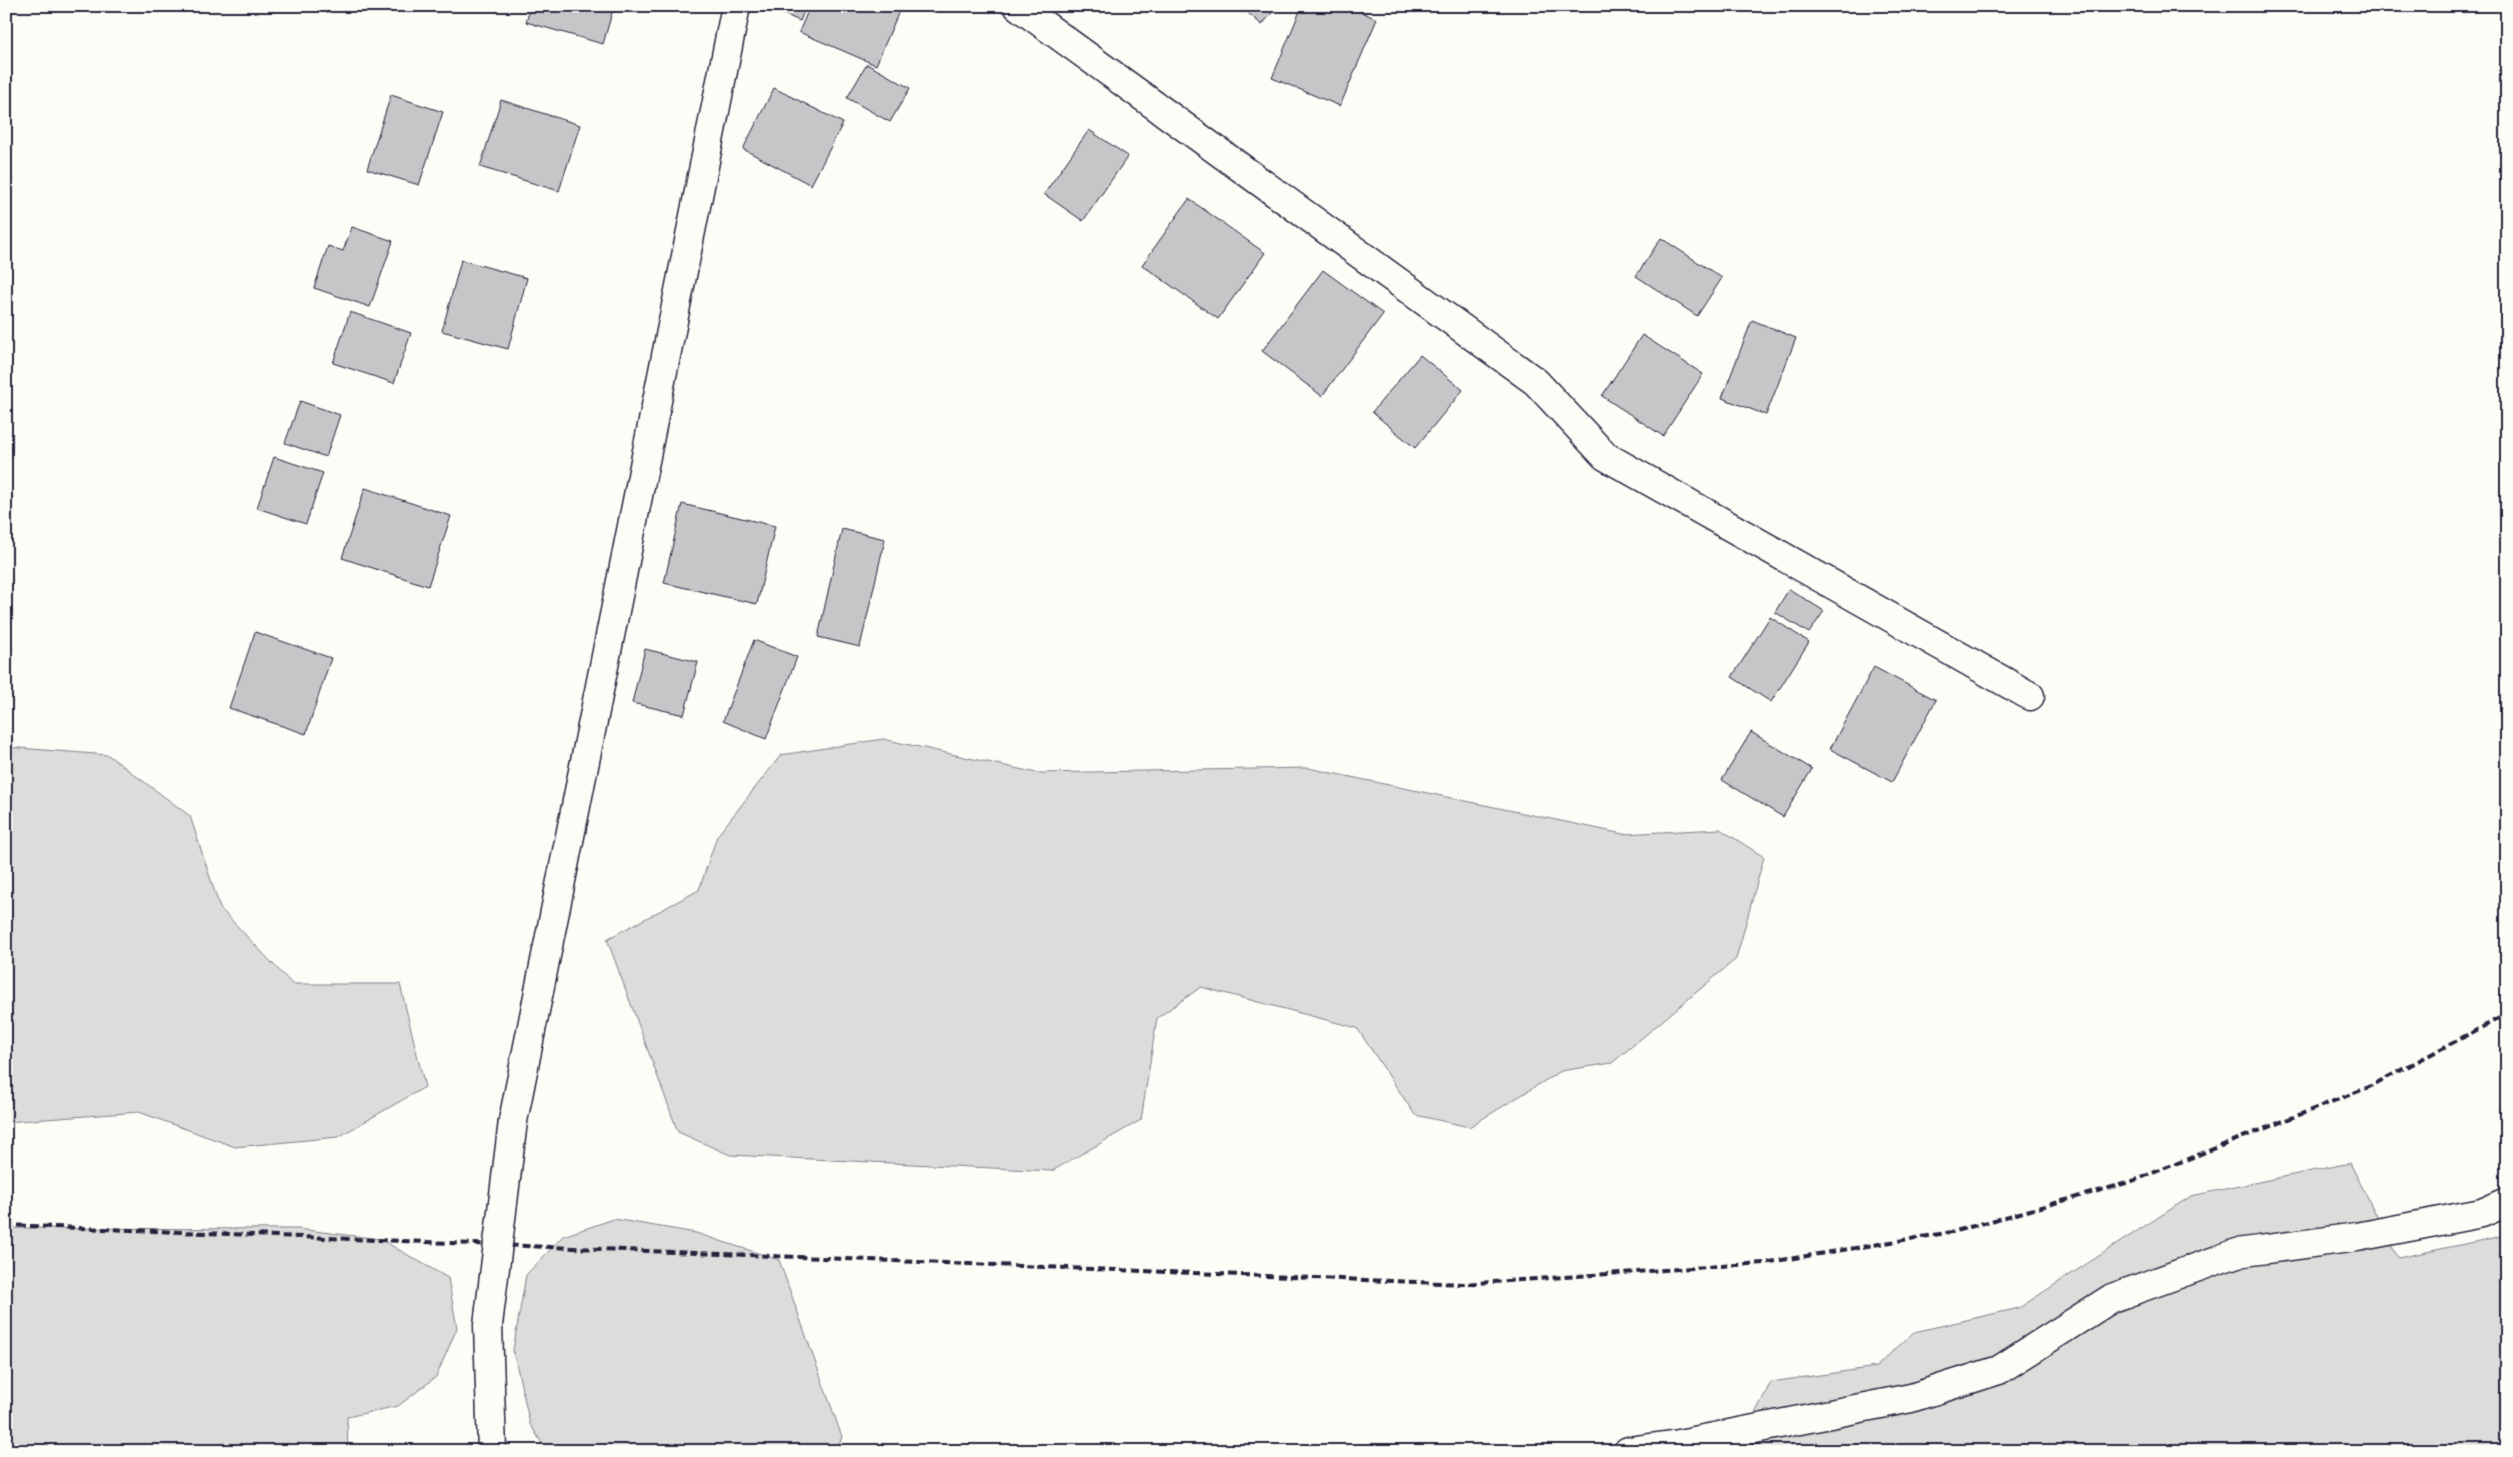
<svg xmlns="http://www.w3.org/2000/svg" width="2513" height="1457" font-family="Caveat,sans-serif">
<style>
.green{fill:#dddcdb;stroke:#807f8b}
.building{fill:#c6c6c8;stroke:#22223b}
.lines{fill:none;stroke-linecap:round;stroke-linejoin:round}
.minor-casing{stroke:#22223b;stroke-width:31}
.minor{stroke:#fdfcf7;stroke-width:28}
.rail{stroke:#22223b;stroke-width:4;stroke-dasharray:8 4;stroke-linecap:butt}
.minor-bridge-casing{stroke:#22223b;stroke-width:31;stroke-linecap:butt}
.minor-bridge{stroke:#fdfcf7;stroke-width:28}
</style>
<rect width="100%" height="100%" fill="#fdfcf7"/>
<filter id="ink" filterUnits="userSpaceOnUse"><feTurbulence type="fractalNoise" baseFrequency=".02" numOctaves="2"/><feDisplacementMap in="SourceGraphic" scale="10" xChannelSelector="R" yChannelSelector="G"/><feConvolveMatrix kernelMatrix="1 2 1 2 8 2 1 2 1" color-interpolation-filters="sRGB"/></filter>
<g filter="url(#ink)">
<g class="green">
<path d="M883,739L1037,773L1308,768L1623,834L1720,829L1764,857L1736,959L1612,1063L1561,1071L1469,1127L1415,1115L1357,1028L1201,987L1157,1018L1141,1120L1052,1171L730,1155L678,1132L607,939L699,890L717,836L781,755Z"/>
<path d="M6,747L108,755L190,816L220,908L292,984H400L425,1087L338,1137L235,1147L139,1112L6,1122Z"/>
<path d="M2350,1163L2398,1258L2507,1235V1451H1736L1771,1382L1876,1367L1914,1332L2019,1308L2191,1196Z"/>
<path d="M614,1219L696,1233L779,1260L842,1437L836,1451H550L543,1445L530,1424L513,1350L526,1275L563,1236Z"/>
<path d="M6,1228L298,1229L380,1239L448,1278L457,1328L436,1377L398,1406L347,1417L348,1451H6Z"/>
</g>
<g class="building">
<path d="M531,6H614L603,44L526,22Z"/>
<path d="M778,6H806L800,21L776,11Z"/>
<path d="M810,6H892L900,9L876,65L799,32Z"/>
<path d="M1240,6H1277L1262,25Z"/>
<path d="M1302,6H1348L1377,19L1340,106L1272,78Z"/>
<path d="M867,64L910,88L890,122L847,98Z"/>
<path d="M774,88L843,123L811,185L743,149Z"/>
<path d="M391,95L443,112L419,185L367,169Z"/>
<path d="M501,100L580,125L559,191L480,167Z"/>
<path d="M1089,130L1128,156L1083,221L1044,194Z"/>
<path d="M1189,199L1265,253L1218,319L1142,265Z"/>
<path d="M352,227L393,241L370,307L314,288L328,246L343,251Z"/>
<path d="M1661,238L1722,278L1697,316L1636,276Z"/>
<path d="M461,260L527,278L508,349L442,331Z"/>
<path d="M1323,270L1383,314L1322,396L1262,351Z"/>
<path d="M350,312L411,333L394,383L333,363Z"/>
<path d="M1752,320L1796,338L1766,415L1722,398Z"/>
<path d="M1642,335L1703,374L1663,436L1602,396Z"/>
<path d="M1420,355L1463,390L1415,448L1372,412Z"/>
<path d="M300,401L340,415L326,457L285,443Z"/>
<path d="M274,457L323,473L306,524L257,508Z"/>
<path d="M365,488L451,516L428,586L342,558Z"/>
<path d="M682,504L775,526L757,604L664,583Z"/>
<path d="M842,529L885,539L860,647L818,637Z"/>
<path d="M1789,589L1824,611L1809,633L1775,612Z"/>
<path d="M1770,617L1809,642L1771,702L1732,677Z"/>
<path d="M255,632L331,658L306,734L229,708Z"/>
<path d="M754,640L797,657L766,739L723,721Z"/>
<path d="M645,649L698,662L684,715L632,703Z"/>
<path d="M1874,667L1936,700L1892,782L1830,749Z"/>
<path d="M1751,732L1812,769L1783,817L1722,780Z"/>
</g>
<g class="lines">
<g class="minor-casing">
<g id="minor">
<path d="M1018,6L1536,382L1605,456L2030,696"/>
<path d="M513,1121L736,6"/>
<path d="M488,1325L492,1451"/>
<path d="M1628,1451L1679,1444L1911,1398L1999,1370L2112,1298L2237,1253L2357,1237L2482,1213L2507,1202"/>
</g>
</g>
<use href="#minor" class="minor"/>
<path class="rail" d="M6,1225L1464,1284L1764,1263L1952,1232L2130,1182L2369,1087L2507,1014"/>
<g class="minor-bridge-casing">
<path id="minor-bridge" d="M488,1325L513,1121"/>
</g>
<use href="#minor-bridge" class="minor-bridge"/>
</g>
</g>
<rect width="2513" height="1457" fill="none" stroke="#fdfcf7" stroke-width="25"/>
<rect x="12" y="12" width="2488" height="1432" fill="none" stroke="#22223b" stroke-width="2" filter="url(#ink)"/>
</svg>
